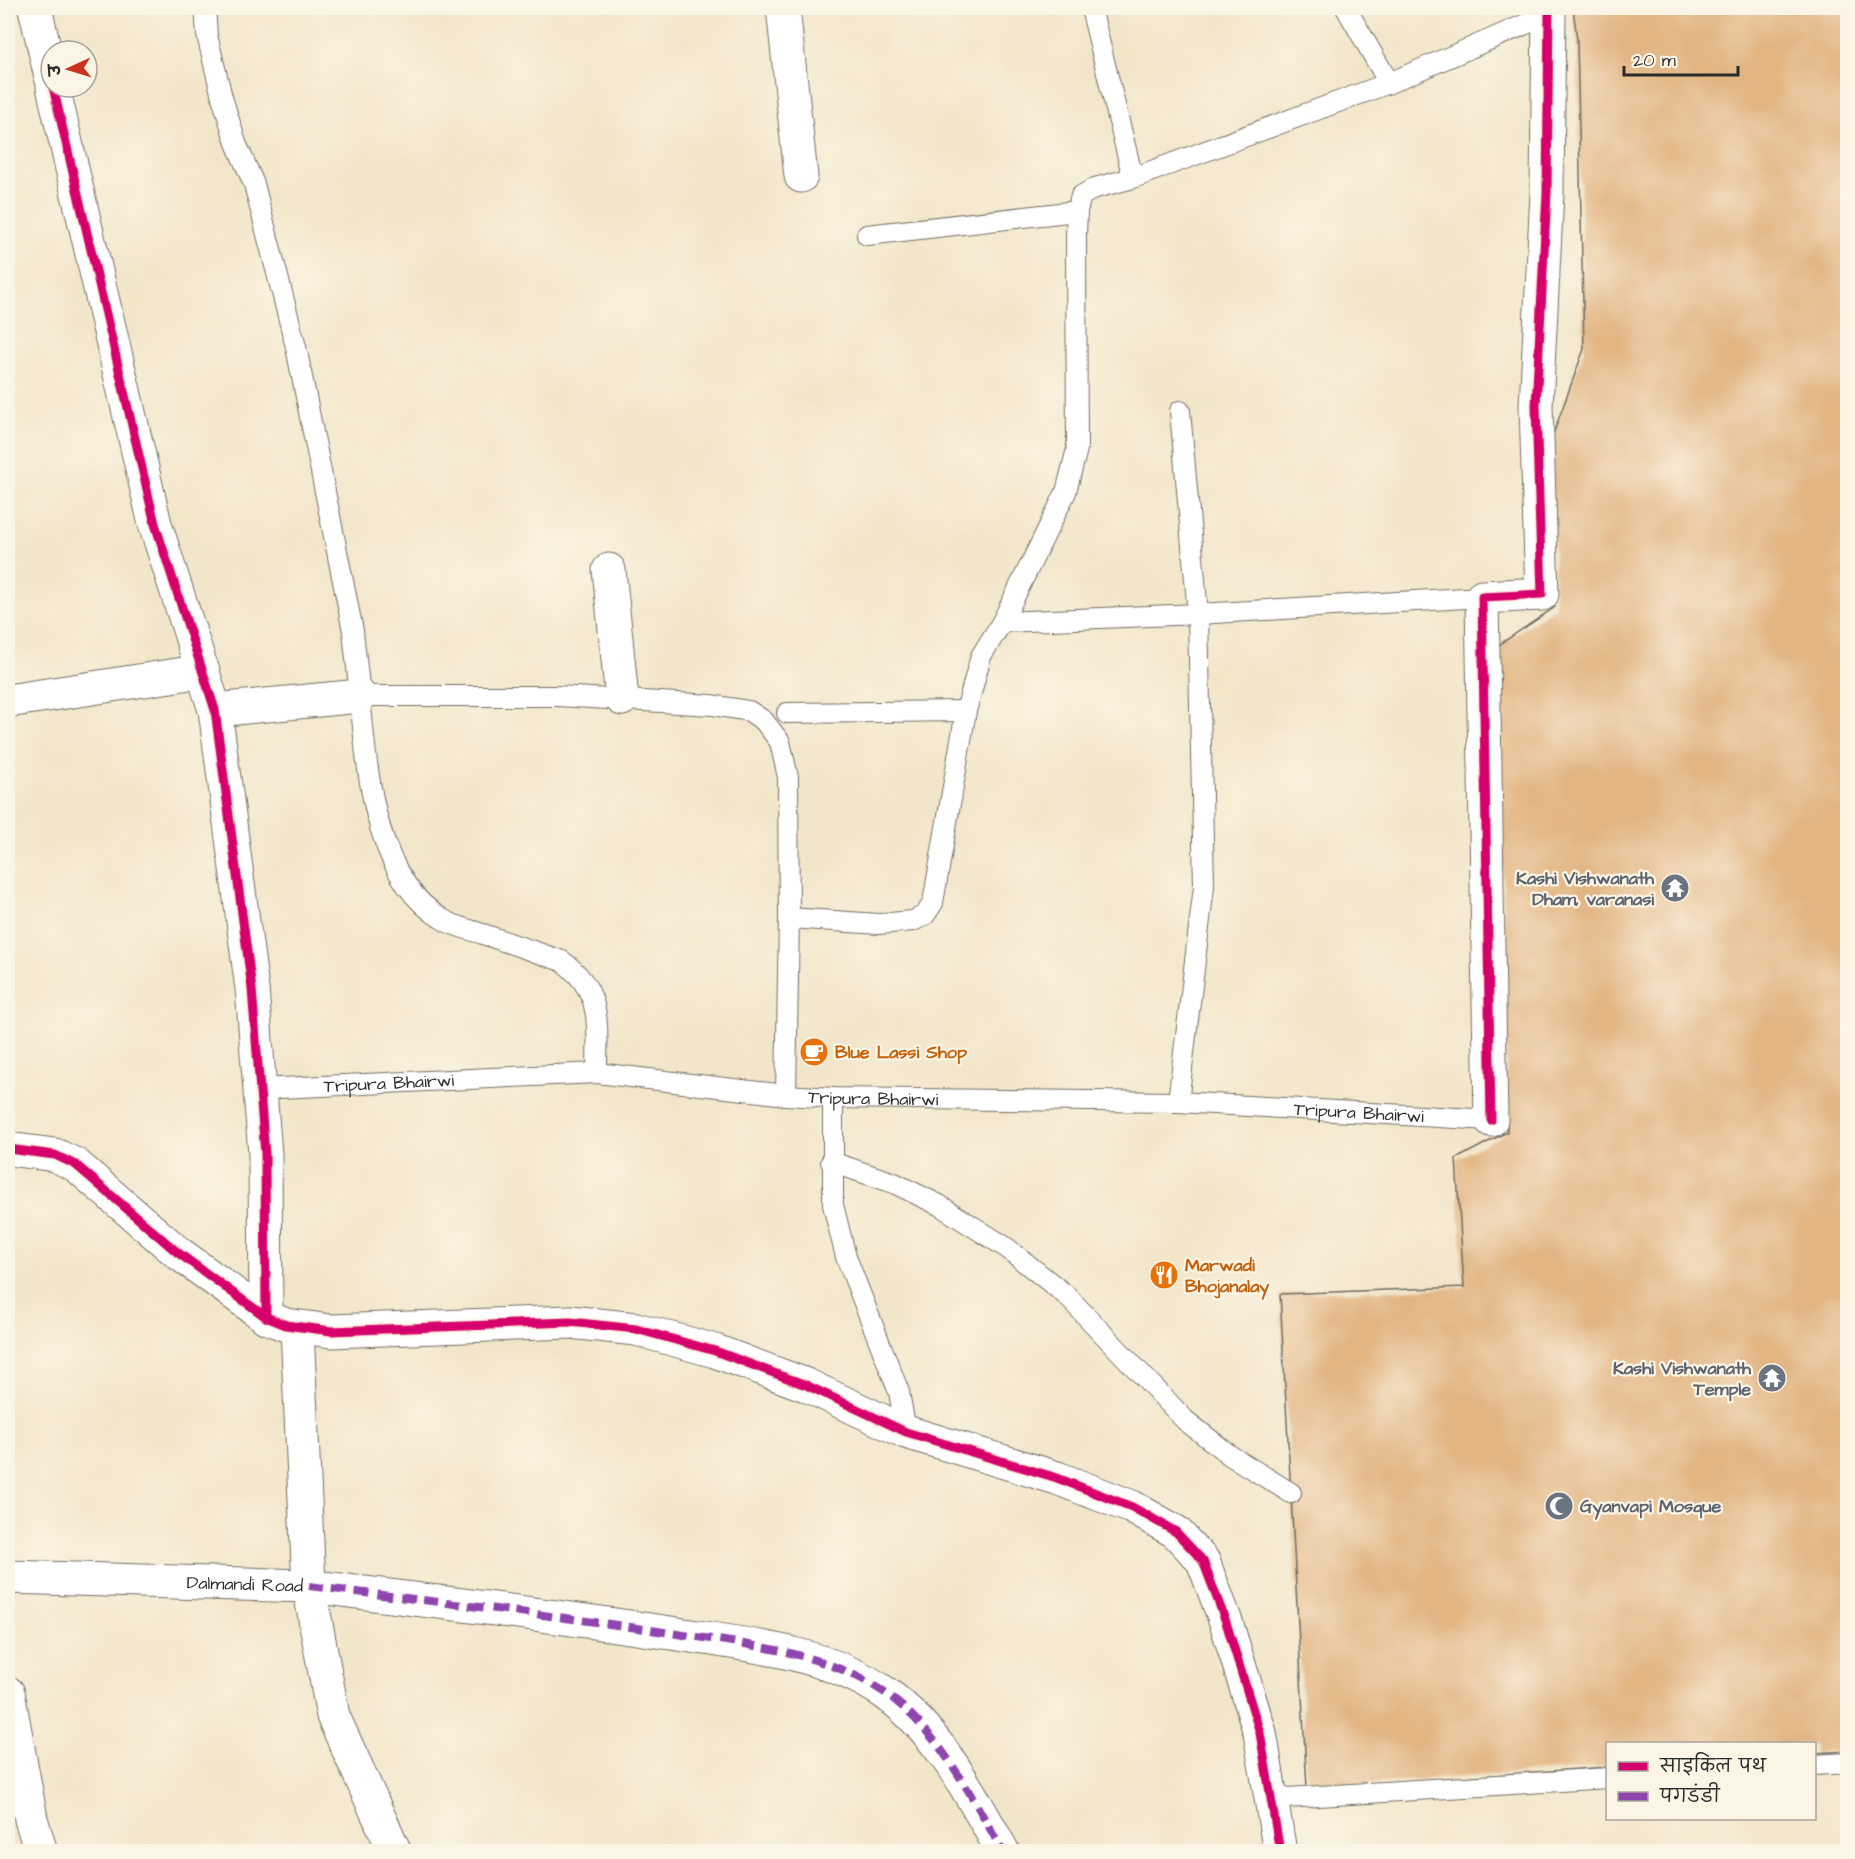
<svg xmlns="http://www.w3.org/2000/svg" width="1855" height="1859" font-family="'Architects Daughter','Playpen Sans Deva',sans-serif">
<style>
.building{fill:#e2b583}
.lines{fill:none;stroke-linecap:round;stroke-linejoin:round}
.lane-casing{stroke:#716c63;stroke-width:22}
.street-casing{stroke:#716c63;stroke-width:35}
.secondary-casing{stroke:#716c63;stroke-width:35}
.lane{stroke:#fff;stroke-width:20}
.street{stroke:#fff;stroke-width:33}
.secondary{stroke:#fff;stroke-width:33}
.quiet{stroke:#8e44ad;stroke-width:8;stroke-dasharray:15 8;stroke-linecap:butt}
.cycleway-casing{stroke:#fcf5e5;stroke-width:13}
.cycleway{stroke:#d6006c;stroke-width:9}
.labels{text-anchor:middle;stroke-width:4.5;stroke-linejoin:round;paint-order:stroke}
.worship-label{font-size:18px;font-weight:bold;fill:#5b616d;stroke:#fcf5e5;text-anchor:end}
.food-label{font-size:18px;font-weight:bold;fill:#c56008;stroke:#fcf5e5;text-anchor:start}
.street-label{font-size:18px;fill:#2b2b2b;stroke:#fcf5e5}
</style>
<rect width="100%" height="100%" fill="#fcf5e5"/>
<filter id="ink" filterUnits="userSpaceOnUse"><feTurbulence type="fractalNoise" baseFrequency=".0167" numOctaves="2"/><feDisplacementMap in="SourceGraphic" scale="12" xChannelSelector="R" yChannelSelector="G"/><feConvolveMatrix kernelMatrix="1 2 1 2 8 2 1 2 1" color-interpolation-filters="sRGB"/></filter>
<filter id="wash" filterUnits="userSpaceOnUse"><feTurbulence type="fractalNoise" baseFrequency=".008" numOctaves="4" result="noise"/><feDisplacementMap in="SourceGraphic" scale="24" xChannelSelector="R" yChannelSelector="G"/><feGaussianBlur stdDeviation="1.35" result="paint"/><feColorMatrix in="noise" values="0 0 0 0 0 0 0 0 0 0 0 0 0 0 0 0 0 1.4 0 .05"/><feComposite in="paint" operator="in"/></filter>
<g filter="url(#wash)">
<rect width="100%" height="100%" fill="#f2e6ca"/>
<g id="blocks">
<path class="building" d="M1573,8H1848V1751L1814,1753V1744H1608V1767L1307,1788L1280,1294L1464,1287L1456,1159L1507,1132L1499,645L1555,607L1551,440L1584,349L1577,40Z"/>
</g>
</g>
<g filter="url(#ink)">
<use href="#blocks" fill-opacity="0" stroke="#716c63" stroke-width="1.5"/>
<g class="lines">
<g class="lane-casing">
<g id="lane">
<path d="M205,8L207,35L222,97L236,143L254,184L296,347L353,631L360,696H557L712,705L749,711L764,721L780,742L788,777L789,918L879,924L913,921L925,915L933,903L966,711L981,656L1002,622"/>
<path d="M1091,8L1133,178L1095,188L1081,196L1077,211L1076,235L1077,449L1066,492L1002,622L1198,614L1482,597"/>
<path d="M1346,8L1389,83"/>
<path d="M1133,178L1389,83L1549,14"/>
<path d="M867,235L1077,211"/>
<path d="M360,696C367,768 373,880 444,920C456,927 471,930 483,934C509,943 535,952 562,961C604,991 597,1026 597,1073"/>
<path d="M787,713L966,711"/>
<path id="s1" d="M259,1089L597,1073L786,1095L833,1098L1178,1102L1491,1120"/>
<path d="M786,1095L789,918"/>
<path d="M833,1098V1205L846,1257L899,1392L906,1432"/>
<path d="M1178,1102L1204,886L1198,614L1180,411"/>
<path d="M831,1162L894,1183L939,1205L1007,1248L1067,1296L1185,1420L1231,1456L1291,1493"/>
<path d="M1814,1765L1848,1763"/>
<path d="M1271,1799L1608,1778"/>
</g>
</g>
<g class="street-casing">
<g id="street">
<path d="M35,8L51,77"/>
<path d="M783,8L801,176"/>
<path d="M53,87L155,524L215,710L252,989L265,1154L266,1317"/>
<path d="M609,570L622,699"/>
<path d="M8,701L203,671"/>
<path d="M215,710L360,696"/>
<path d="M1491,1120L1482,597L1542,594L1536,406L1547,193L1549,8"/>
<path d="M297,1328L309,1586C427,1601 546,1614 664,1632C739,1644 821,1649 885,1693C939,1731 971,1795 1003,1852"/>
<path id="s2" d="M8,1577L309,1586L333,1716L395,1852"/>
<path d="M8,1693L31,1819L41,1852"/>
</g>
</g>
<g class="secondary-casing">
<path id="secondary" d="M8,1149L55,1155L76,1165L177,1252L266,1317L286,1325L331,1331L570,1322L636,1329L715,1351L806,1385L906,1432L1057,1478L1132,1507L1176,1532L1203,1561L1226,1622L1260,1733L1280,1852"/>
</g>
<use href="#lane" class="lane"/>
<use href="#street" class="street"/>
<use href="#secondary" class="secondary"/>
<path class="quiet" d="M309,1586C427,1601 546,1614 664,1632C739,1644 821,1649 885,1693C939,1731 971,1795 1003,1852"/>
<g class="cycleway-casing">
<g id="cycleway">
<path d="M53,87L155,524L215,710L252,989L265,1154L266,1317"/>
<path d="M1491,1120L1482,597L1542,594L1536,406L1547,193L1549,8"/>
<path d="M8,1149L55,1155L76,1165L177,1252L266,1317L286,1325L331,1331L570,1322L636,1329L715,1351L806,1385L906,1432L1057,1478L1132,1507L1176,1532L1203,1561L1226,1622L1260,1733L1280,1852"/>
</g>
</g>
<use href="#cycleway" class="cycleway"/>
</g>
</g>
<defs>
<g id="temple-disc" transform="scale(1.5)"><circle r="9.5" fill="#6b7280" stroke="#fcf5e5"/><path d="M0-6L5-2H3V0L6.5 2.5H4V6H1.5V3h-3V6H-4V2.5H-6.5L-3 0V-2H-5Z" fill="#fff"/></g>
<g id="cafe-disc" transform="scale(1.5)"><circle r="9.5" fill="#e8710a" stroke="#fcf5e5"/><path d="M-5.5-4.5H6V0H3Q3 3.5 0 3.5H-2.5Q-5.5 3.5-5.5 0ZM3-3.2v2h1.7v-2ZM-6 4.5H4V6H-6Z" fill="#fff"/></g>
<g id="restaurant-disc" transform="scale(1.5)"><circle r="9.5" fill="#e8710a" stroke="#fcf5e5"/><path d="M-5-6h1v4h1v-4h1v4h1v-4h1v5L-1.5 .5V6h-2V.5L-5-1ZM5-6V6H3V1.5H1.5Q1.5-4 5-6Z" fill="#fff"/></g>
<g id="mosque-disc" transform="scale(1.5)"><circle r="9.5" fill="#6b7280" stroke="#fcf5e5"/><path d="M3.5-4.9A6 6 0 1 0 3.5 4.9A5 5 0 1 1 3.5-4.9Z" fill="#fff"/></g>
</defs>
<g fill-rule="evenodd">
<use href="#temple-disc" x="1675" y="888"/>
<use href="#cafe-disc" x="814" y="1052"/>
<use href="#restaurant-disc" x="1164" y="1275"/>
<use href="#temple-disc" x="1772" y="1378"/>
<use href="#mosque-disc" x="1559" y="1506"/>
</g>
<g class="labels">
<g class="worship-label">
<text x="1654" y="884">Kashi Vishwanath<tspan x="1654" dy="21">Dham, varanasi</tspan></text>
<text x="1751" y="1374">Kashi Vishwanath<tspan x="1751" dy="21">Temple</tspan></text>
<text x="1580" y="1512" text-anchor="start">Gyanvapi Mosque</text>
</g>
<g class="food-label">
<text x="835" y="1058">Blue Lassi Shop</text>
<text x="1185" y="1271">Marwadi<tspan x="1185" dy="21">Bhojanalay</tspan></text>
</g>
<g class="street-label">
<text dy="6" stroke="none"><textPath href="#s1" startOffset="130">Tripura Bhairwi</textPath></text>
<text dy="6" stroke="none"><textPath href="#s1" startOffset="616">Tripura Bhairwi</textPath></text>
<text dy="6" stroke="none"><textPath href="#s1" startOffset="1102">Tripura Bhairwi</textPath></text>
<text dy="6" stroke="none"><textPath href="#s2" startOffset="237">Dalmandi Road</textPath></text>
</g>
</g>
<rect width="1855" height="1859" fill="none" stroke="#fcf5e5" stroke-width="30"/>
<rect x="1606" y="1742" width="210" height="78" fill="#fcf5e5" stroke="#a8a49b" stroke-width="1.5"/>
<rect x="1618" y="1762" width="30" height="9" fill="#d6006c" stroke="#a8a49b" stroke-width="1.5"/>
<text x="1660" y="1772" font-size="18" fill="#2b2b2b">साइकिल पथ</text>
<rect x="1618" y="1792" width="30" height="9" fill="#8e44ad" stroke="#a8a49b" stroke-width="1.5"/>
<text x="1660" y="1802" font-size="18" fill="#2b2b2b">पगडंडी</text>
<g transform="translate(69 69) rotate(266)"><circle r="28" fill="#fcf5e5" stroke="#a8a49b" stroke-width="1.5"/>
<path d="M0-4.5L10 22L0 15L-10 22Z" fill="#c8321e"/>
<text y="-9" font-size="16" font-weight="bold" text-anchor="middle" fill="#2b2b2b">उ</text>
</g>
<path d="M1624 66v9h114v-9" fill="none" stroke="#2b2b2b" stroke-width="3"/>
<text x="1633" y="66" font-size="18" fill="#2b2b2b" stroke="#fcf5e5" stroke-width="4.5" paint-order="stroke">20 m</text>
</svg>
